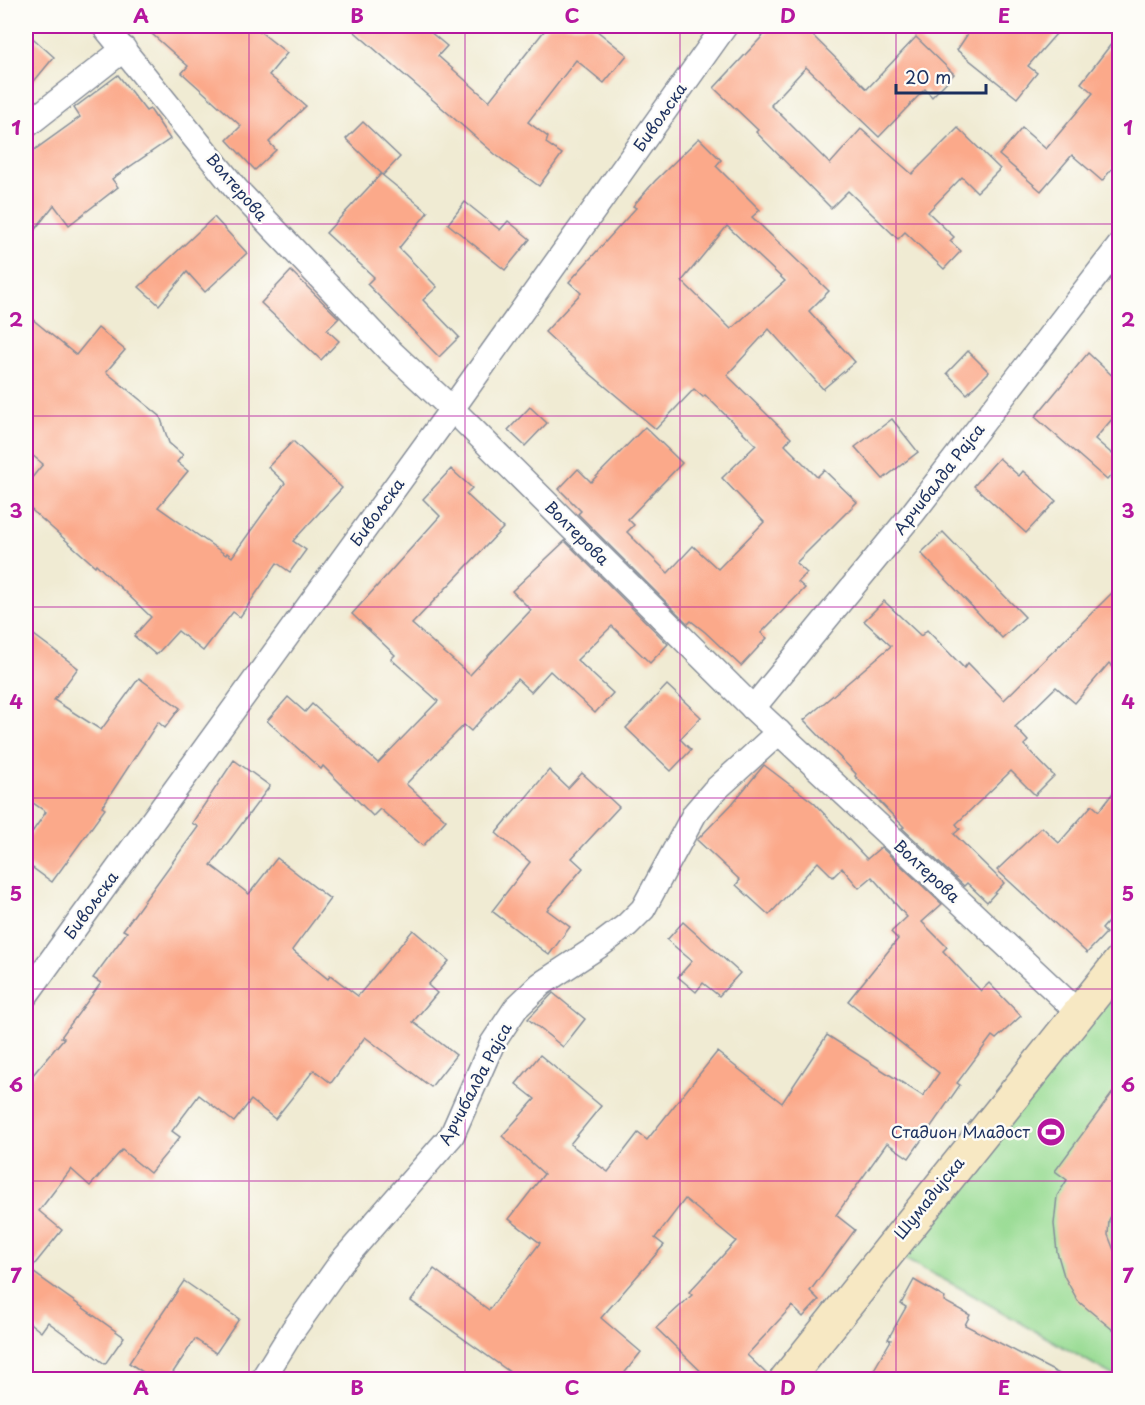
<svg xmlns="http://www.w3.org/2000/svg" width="1145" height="1405" font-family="'Playpen Sans',sans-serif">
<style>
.green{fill:#98db93;stroke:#5a8578;stroke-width:1.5}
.building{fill:#fba98a;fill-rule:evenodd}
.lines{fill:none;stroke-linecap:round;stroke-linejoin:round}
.street-casing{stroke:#868d98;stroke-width:27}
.secondary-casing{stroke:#868d98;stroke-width:36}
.street{stroke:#fff;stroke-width:24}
.secondary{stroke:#f7e8c3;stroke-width:33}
.grid{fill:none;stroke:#b5179e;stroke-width:1.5;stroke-opacity:0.55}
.labels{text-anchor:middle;stroke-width:5;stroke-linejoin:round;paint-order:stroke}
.street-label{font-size:16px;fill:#1b2f5e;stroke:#fdfcf7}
.poi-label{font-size:16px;fill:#1b2f5e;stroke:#fdfcf7;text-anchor:end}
.neatline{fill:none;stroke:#b5179e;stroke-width:2}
.grid-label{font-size:20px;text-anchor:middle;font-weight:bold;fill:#b5179e}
</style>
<rect width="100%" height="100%" fill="#fdfcf7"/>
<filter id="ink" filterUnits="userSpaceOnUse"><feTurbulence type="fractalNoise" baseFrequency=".0167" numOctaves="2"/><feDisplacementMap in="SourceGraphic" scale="12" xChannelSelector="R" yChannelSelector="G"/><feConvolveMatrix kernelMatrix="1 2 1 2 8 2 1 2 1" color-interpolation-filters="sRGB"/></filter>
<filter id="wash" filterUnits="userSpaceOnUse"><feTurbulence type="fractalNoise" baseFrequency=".008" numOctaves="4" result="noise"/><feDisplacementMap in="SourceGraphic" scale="24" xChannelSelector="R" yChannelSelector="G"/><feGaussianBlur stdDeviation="1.35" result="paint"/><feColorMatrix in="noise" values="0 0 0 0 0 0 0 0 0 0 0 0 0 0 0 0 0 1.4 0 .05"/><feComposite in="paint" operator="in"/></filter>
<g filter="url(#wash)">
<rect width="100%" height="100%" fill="#f0ebd3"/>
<path class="green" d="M1119,965V1379L960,1288L887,1250Z"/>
<g id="blocks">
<g class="building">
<path d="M143,26H253L287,53L269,75L306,106L269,142L276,150L255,170L227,140L241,126L182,73L188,66Z"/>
<path d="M348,26H423L447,46L438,56L489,101L548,26H591L627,55L604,83L576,60L528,122L548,137L546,143L562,154L539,186L496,155Z"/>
<path d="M772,26H803L867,89L916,37L954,74L932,97L925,89L879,137L806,67L771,105L830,164L861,129L912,174L958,128L1000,169L977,192L962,177L928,212L954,237L950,241L961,251L944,269L905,232L898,239L848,191L831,208L756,132L758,130L714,88Z"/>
<path d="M973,26H1063L1028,66L1037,73L1017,98L957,50Z"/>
<path d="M26,32L54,57L26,91Z"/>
<path d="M1119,34V160L1102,181L1072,155L1041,191L999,155L1022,128L1046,149L1093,93L1081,83Z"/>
<path d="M118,75L146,111L150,109L170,139L112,179L118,187L69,225L54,205L26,241V156L80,117L74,108Z"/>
<path d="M363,122L400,157L383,175L346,139Z"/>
<path d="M699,138L721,160L716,166L760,210L752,217L829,291L809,311L855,362L823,389L769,329L727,375L791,438L785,445L817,477L824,470L857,502L796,563L807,573L798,582L805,588L761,633L767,638L741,666L705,632L691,621L688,624L578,514L581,511L559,489L578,469L591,482L645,427L682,463L628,519L634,525L627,532L668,573L693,546L718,569L764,522L722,478L756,445L705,395L703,397L694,389L656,429L588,372L545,332L581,293L569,282L636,208L633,206L655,181ZM727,226L785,281L731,329L682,281Z"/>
<path d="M381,174L428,212L399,248L437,287L423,300L459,337L439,357L367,284L374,277L326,233Z"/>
<path d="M465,202L500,230L508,221L530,239L505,270L448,224Z"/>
<path d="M214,217L247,253L205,292L187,272L159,305L139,287Z"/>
<path d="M291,271L339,318L327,330L339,341L321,360L261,303Z"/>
<path d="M26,314L76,355L98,328L125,350L106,372L160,416L169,443L183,455L177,462L188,471L158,507L226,555L227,553L232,557L285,483L268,467L293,441L342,488L293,541L306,550L290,572L277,563L240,617L233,612L203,651L178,631L156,655L134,636L151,617L96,564L95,566L26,505V485L43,464L26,450Z"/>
<path d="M968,351L989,372L967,394L947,373Z"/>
<path d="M1088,353L1119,382V411L1095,439L1119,460V466L1107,480L1035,417Z"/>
<path d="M530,407L547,423L525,446L508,430Z"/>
<path d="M892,419L918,452L883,479L855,447Z"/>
<path d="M999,458L1019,476L1023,471L1056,501L1026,533L974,486Z"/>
<path d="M451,469L472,488L466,494L503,528L412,624L470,675L531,610L512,591L565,541L668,644L650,663L612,626L577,660L613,693L595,713L550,671L531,692L517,679L471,731L464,725L406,784L446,820L423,846L380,809L373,816L323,766L321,769L267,721L288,697L305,712L312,704L378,763L438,701L391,659L395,655L352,614L440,516L423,499Z"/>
<path d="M943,532L1025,617L1002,638L921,553Z"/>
<path d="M1119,586V673L1109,663L1075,703L1056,687L1015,727L1028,741L1024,745L1054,776L1035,795L1011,771L956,824L960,829L954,834L1004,883L987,902L967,883L964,886L902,828L904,827L855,776L856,774L804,720L891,646L864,621L884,601L921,636L927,630L964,668L968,663L1004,700Z"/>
<path d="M26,629L78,668L54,700L101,730L139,678L180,708L165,728L158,722L102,807L105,809L52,882L26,863V841L46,812L26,798Z"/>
<path d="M667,685L701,717L680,739L691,750L671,771L626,728Z"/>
<path d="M234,760L270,786L211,865L249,894L277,858L330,899L292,950L328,979L330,975L358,996L413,930L449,961L428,985L437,993L413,1022L456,1055L431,1087L365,1037L331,1083L314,1070L275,1119L251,1100L234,1122L199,1095L172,1131L180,1137L150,1173L122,1150L90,1186L71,1169L39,1211L62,1230L30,1270L124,1337L105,1364L48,1322L41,1332L26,1320V1083L64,1038L61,1037L101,983L93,978L127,932L123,930L198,827L192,823Z"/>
<path d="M764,765L814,803L867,859L881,847L942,904L922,922L947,947L943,951L981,991L989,983L1021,1016L996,1039L992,1036L957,1083L960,1085L909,1158L887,1143L836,1215L855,1230L810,1291L819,1300L803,1317L792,1306L747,1355L768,1375V1380H710L656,1328L692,1295L689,1292L736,1241L685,1199L655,1238L664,1245L601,1318L641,1352L619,1380H521L411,1301L434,1269L489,1310L540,1243L509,1219L544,1174L502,1136L535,1099L516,1084L540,1055L601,1106L570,1144L608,1172L638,1133L647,1140L717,1052L782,1103L827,1035L923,1096L939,1073L848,1001L898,939L891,932L907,917L872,877L859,888L842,868L833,877L818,862L769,915L736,885L740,880L697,840L732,804Z"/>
<path d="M549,770L568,788L582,773L619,807L572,858L583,868L547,910L570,927L549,955L492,911L530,862L496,833Z"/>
<path d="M1119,785V909L1102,929L1106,933L1087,953L997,870L1042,827L1059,843L1092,805L1099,811Z"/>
<path d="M683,922L740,973L719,996L703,983L696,992L678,977L692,961L667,940Z"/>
<path d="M553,993L585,1019L563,1047L528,1019Z"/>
<path d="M1119,1084V1202L1109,1220L1108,1235L1119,1263V1335L1078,1301L1064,1276L1057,1252L1054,1224L1057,1196L1067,1180L1055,1171Z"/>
<path d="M914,1280L945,1298L944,1301L970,1315L965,1325L1071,1380H868L891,1340L888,1339L906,1307L901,1304Z"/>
<path d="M184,1281L239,1319L216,1353L195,1339L168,1380H155L129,1363Z"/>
</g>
</g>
</g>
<g filter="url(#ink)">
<use href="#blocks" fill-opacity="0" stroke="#868d98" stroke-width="1.5"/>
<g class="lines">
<g class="street-casing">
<g id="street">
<path d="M104,26L236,189L388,349L452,409L753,708L1080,1014"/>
<path d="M26,126L124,49"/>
<path d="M753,708L913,513L1120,245"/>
<path d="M26,995L452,409L725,26"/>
<path d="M262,1380L293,1330L342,1261L452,1135L492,1044L516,1008L541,984L599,946L627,925L643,909L695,813L713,792L779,732"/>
</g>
</g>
<g class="secondary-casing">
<path id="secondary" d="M786,1380L1120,962"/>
</g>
<use href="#street" class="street"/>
<use href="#secondary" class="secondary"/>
</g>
</g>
<path class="grid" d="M249,26V1380M465,26V1380M680,26V1380M896,26V1380M26,224H1120M26,416H1120M26,607H1120M26,798H1120M26,989H1120M26,1181H1120"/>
<defs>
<g id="stadium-disc" transform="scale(1.5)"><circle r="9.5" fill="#b5179e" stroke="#fdfcf7"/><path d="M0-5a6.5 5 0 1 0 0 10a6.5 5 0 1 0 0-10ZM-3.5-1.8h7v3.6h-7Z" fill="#fff"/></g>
</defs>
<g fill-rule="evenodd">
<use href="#stadium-disc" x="1051" y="1132"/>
</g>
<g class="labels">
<g class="street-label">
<text transform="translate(660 117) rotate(-55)" y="6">Бивољска</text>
<text transform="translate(237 187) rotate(49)" y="6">Волтерова</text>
<text transform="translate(939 479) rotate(-52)" y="6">Арчибалда Рајса</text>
<text transform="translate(377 512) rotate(-54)" y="6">Бивољска</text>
<text transform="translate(577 533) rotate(45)" y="6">Волтерова</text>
<text transform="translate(927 871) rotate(43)" y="6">Волтерова</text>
<text transform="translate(91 905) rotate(-54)" y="6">Бивољска</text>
<text transform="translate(475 1084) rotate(-62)" y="6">Арчибалда Рајса</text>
<text transform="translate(929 1198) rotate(-51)" y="6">Шумадијска</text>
</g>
<g class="poi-label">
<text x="1030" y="1138">Стадион Младост</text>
</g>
</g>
<rect width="1145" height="1405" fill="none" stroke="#fdfcf7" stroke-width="66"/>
<path d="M896 84v9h90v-9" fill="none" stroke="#1b2f5e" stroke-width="3"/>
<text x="905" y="84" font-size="18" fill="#1b2f5e" stroke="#fdfcf7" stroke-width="4.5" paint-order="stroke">20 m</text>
<rect x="33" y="33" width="1079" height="1339" class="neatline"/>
<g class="grid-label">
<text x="141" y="23">A</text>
<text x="357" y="23">B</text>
<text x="572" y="23">C</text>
<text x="788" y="23">D</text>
<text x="1004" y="23">E</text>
<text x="16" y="135">1</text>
<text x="1128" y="135">1</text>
<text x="16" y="327">2</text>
<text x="1128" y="327">2</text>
<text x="16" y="518">3</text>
<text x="1128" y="518">3</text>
<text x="16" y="709">4</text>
<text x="1128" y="709">4</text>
<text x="16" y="901">5</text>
<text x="1128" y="901">5</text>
<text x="16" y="1092">6</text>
<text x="1128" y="1092">6</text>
<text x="16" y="1283">7</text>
<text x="1128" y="1283">7</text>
<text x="141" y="1395">A</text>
<text x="357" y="1395">B</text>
<text x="572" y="1395">C</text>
<text x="788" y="1395">D</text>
<text x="1004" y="1395">E</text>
</g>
</svg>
